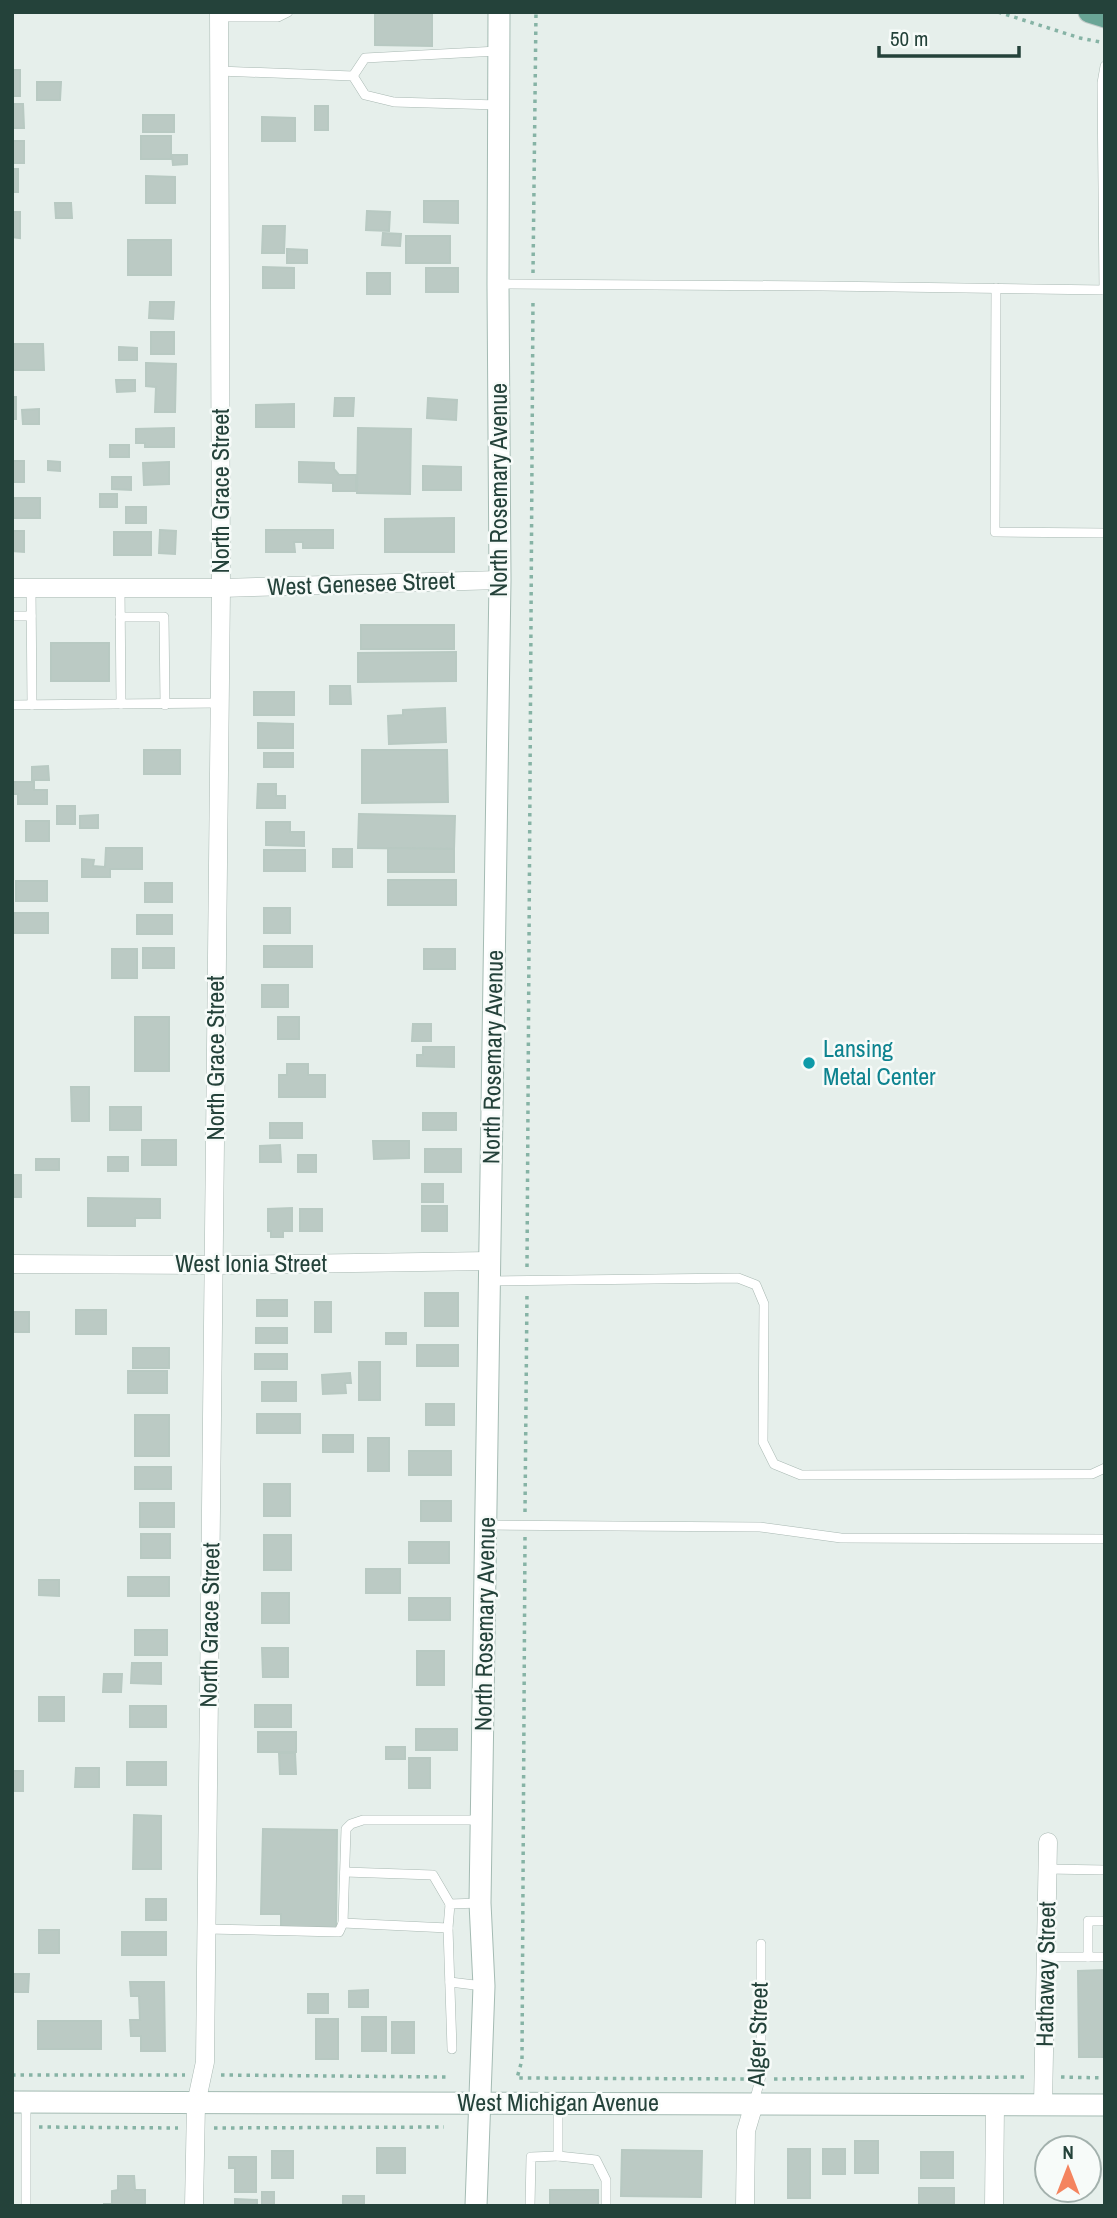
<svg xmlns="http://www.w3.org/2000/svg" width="1117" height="2218" font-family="'Archivo Narrow',sans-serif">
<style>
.building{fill:#bbcac4;stroke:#b8c9c2;stroke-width:2}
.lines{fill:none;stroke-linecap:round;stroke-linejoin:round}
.lane-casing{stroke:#a8b8b2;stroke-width:10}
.street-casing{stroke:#a8b8b2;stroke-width:19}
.secondary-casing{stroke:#a4bbb3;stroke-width:23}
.primary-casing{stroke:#c2cac8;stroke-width:23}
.path{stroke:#86b3a5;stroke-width:3.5;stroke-dasharray:3.5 5;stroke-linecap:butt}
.lane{stroke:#fff;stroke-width:9}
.street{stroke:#fff;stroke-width:18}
.secondary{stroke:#fff;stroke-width:21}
.primary{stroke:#6aa596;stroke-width:21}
.culture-dot{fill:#0f9aa8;stroke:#f7fbf9;stroke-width:2.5}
.labels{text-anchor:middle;stroke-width:5;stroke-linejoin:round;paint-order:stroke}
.street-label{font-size:24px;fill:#24423a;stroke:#f7fbf9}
.culture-label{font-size:24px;fill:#0d838f;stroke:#f7fbf9;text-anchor:start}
</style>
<rect width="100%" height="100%" fill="#e6efeb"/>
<g class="building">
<path d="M375,12H432V46L375,45Z"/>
<rect x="12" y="70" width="8" height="26"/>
<path d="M37,82H61L60,100H37Z"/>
<path d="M12,104H23L24,128H12Z"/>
<rect x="315" y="106" width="13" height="24"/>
<rect x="143" y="115" width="31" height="17"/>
<path d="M262,117L295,118V141H262Z"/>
<rect x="141" y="136" width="30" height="23"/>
<rect x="12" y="141" width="12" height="22"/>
<path d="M172,155H187V164L173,165Z"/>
<rect x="12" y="169" width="6" height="23"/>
<path d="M146,176L175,177V203H146Z"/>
<path d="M424,201H458V223L424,222Z"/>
<path d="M55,203H71L72,218H56Z"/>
<path d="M367,211L390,212L389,231L366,230Z"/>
<path d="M12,212H20V238L12,237Z"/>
<path d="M263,226H285L284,253H262Z"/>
<path d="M383,233L401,234L400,246L382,245Z"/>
<rect x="406" y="236" width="44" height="27"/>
<rect x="128" y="240" width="43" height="35"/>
<path d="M287,249L307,250V263H287Z"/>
<path d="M263,267L294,268V288H263Z"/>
<rect x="426" y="268" width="32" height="24"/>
<rect x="367" y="273" width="23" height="21"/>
<path d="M150,302H174L173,319L149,318Z"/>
<rect x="151" y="332" width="23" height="22"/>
<path d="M12,344H43L44,370H12Z"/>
<path d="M119,347L137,348V360H119Z"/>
<path d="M146,363L176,364L175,412H155L156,387L146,386Z"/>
<path d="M116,380H135V391L117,392Z"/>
<rect x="12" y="397" width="4" height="22"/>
<path d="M335,398H354L353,416H334Z"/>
<path d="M428,398L457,400L456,420L427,418Z"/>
<path d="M294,404V427H256V405Z"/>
<path d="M39,409V424H23L22,410Z"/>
<path d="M174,428V447H145V443H136V429Z"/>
<path d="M358,428L411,429L410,494L357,493Z"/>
<rect x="110" y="445" width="19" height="12"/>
<rect x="12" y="461" width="12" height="21"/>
<path d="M48,461L60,462V471L48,470Z"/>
<path d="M169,462V484L144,485L143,463Z"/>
<path d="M299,462L334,463V469L339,475H356V491H333V483L299,482Z"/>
<path d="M423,466L461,467V490H423Z"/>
<path d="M112,477H131V490L112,489Z"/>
<rect x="100" y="494" width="17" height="13"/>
<rect x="13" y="498" width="27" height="20"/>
<rect x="126" y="507" width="20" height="16"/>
<path d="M454,518V552H385V519Z"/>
<path d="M160,530L176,531L175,554L159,553Z"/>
<path d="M266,530H333V548H303V542H294L295,552H266Z"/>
<path d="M12,531H24V552L12,551Z"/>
<rect x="114" y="532" width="37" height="23"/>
<rect x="361" y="625" width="93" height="24"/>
<rect x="51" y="643" width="58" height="38"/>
<path d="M456,652V681L358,682V653Z"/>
<path d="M330,686H350L351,704H330Z"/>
<rect x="254" y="692" width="40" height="23"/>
<path d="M445,708L446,742L389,744L388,716L403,715V710Z"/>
<path d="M258,723L293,724V748H258Z"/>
<rect x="144" y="750" width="36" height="24"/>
<path d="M362,750H447L448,802L362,803Z"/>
<rect x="264" y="753" width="29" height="14"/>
<path d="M48,766L49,780H32V767Z"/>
<path d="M12,782H34V790H47V804H18V794H12Z"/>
<path d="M258,784H276V796H285V808H257Z"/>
<rect x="57" y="806" width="18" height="18"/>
<path d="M359,814L455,816L454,849L358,848Z"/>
<path d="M98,815V828H80V816Z"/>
<rect x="26" y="821" width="23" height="20"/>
<path d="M266,822H290V832H304V846L266,845Z"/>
<path d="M106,848H142V869H110V877H82V859L94,860L93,866L105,867Z"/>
<path d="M388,848L454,849V872H388Z"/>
<rect x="333" y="849" width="19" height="18"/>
<rect x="264" y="850" width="41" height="21"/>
<rect x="388" y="880" width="68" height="25"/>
<rect x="16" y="881" width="31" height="20"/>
<rect x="145" y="883" width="27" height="19"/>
<rect x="264" y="908" width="26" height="25"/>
<rect x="12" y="913" width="36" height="20"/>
<rect x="137" y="915" width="35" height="19"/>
<rect x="264" y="946" width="48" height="21"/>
<rect x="143" y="948" width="31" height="20"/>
<rect x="112" y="949" width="25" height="29"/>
<rect x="424" y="949" width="31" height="20"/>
<rect x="262" y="985" width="26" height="22"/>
<rect x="135" y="1017" width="34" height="54"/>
<rect x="278" y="1017" width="21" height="22"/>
<path d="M413,1024H431V1041H412Z"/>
<path d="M423,1047H454V1067L417,1066V1055H423Z"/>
<path d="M287,1064H308V1075H325V1097H279V1075H287Z"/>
<path d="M71,1087H89V1121H72Z"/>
<rect x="110" y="1107" width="31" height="23"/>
<rect x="423" y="1113" width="33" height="17"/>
<rect x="270" y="1123" width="32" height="15"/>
<rect x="142" y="1140" width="34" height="25"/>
<path d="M373,1141H409V1158L374,1159Z"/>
<path d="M280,1145L281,1162H260V1146Z"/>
<rect x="425" y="1149" width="36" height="23"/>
<rect x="298" y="1155" width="18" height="17"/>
<rect x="108" y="1157" width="20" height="14"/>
<rect x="36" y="1159" width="23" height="11"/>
<rect x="12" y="1175" width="9" height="22"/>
<rect x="422" y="1184" width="21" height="18"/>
<path d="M88,1198L160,1199V1218H135V1226H88Z"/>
<rect x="422" y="1206" width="25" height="25"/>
<path d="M292,1208V1231H283V1237H271V1231H268V1209Z"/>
<rect x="300" y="1209" width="22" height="22"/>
<rect x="425" y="1293" width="33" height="33"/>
<rect x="257" y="1300" width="30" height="16"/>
<rect x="315" y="1302" width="16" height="30"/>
<rect x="76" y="1310" width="30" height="24"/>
<rect x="12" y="1312" width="17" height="20"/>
<rect x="256" y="1328" width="31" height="15"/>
<rect x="386" y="1333" width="20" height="11"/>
<rect x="417" y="1345" width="41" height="21"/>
<rect x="133" y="1348" width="36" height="20"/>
<rect x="255" y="1354" width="32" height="15"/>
<rect x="359" y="1362" width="21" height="38"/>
<rect x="128" y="1371" width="39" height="22"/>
<path d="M350,1373L351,1383H345L346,1393L323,1394L322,1375Z"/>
<rect x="262" y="1382" width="34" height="19"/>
<rect x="426" y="1404" width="28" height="21"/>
<rect x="257" y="1414" width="43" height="19"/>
<rect x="135" y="1415" width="34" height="41"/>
<rect x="323" y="1435" width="30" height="17"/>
<rect x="368" y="1438" width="21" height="33"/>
<rect x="409" y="1451" width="42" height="24"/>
<rect x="135" y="1467" width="36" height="22"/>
<rect x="264" y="1484" width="26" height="32"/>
<rect x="421" y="1501" width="30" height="20"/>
<rect x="140" y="1503" width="34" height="24"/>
<rect x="141" y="1534" width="29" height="24"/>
<rect x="264" y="1535" width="27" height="35"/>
<rect x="409" y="1542" width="40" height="21"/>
<rect x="366" y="1569" width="34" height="24"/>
<rect x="128" y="1577" width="41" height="19"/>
<path d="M39,1580H59V1596L39,1595Z"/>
<rect x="262" y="1593" width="27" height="30"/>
<rect x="409" y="1598" width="41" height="22"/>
<rect x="135" y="1630" width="32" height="25"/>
<path d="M262,1648H288V1677H263Z"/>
<rect x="417" y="1651" width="27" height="34"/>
<path d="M132,1663H161V1684L131,1683Z"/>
<path d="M104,1674H122L121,1692H103Z"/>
<rect x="39" y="1697" width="25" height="24"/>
<rect x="255" y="1705" width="36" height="22"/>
<rect x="130" y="1706" width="36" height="21"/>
<rect x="416" y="1729" width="41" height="21"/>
<rect x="258" y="1732" width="38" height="20"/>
<rect x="386" y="1747" width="19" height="12"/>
<path d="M279,1753H295L296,1774H280Z"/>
<rect x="409" y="1758" width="21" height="30"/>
<rect x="127" y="1762" width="39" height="23"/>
<path d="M76,1768H99V1787H75Z"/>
<rect x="12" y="1771" width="11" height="20"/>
<path d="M134,1815L161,1816V1869H133Z"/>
<path d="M263,1829L337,1830L336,1929L281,1928V1914H261Z"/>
<rect x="146" y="1899" width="20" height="21"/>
<rect x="39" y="1930" width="20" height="23"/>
<rect x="122" y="1932" width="44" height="23"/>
<path d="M1105,1970V2057H1079L1078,1971Z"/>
<path d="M12,1974H29L28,1992H12Z"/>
<path d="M130,1982H164L165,2051H141V2036H131L130,2020H140L139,1996H131Z"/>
<path d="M368,1990V2007H349V1991Z"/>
<rect x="308" y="1994" width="20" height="19"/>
<rect x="362" y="2017" width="24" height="34"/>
<rect x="316" y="2019" width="22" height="40"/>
<rect x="38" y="2021" width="63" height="28"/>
<rect x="392" y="2022" width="22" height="31"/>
<rect x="855" y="2141" width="23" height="32"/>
<rect x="377" y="2148" width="28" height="25"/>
<rect x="788" y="2149" width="22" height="49"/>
<rect x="823" y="2149" width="22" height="25"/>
<path d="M622,2150L702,2151L701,2197L621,2196Z"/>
<rect x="272" y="2151" width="21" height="27"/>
<rect x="921" y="2152" width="32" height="26"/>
<path d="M229,2157H256V2192H235V2168H229Z"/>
<path d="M118,2176H134L135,2190H145V2206H104V2204H112V2191L118,2190Z"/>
<rect x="919" y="2188" width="35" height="18"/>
<rect x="550" y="2190" width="48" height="16"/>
<rect x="262" y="2192" width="12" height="14"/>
<rect x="343" y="2196" width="21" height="10"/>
<path d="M235,2199L257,2200V2206H235Z"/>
</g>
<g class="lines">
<g class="lane-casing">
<g id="lane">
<path d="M219,17H278L288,12"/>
<path d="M219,71L353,76L365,95L394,102L498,105"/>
<path d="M353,76L365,58L498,51"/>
<path d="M499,284L823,286L1105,290"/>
<path d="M996,288L995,532L1105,533"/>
<path d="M1104,290L1102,83L1105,66"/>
<path d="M120,587L121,704"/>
<path d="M31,588L32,705"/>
<path d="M12,616H31"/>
<path d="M120,617H164L165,705"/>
<path d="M12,705L218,703"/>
<path d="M491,1281L738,1278L756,1285L764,1304L763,1442L774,1464L801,1475L1092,1474L1105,1468"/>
<path d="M487,1525L760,1527L841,1538L1105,1539"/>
<path d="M480,1820H363L351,1824L346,1829L343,1923L448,1928L450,1904L480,1903"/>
<path d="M1047,1869L1105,1870"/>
<path d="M345,1872L433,1875L450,1904"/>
<path d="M448,1928L452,2049"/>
<path d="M207,1929L339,1932L343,1923"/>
<path d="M1046,1957H1088V1921H1105"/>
<path d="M1088,1957H1105"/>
<path d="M450,1982L483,1986"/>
<path d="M754,2102L761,2076V1944"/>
<path d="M26,2103V2206"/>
<path d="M558,2156L596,2160L606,2180V2206"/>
<path d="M530,2206L531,2157L558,2156V2105"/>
</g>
</g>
<g class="street-casing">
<g id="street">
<path d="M12,588H221L500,580"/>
<path d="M12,1264L214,1265L490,1261"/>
<path d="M1043,2105L1048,1842"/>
<path d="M194,2206L196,2104L205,2062L221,588L219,12"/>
<path d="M745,2206L746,2131L754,2104"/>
<path d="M994,2206L995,2105"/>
</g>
</g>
<g class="secondary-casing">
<g id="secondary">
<path d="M12,2102L1105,2105"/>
<path d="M476,2206L484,1986L480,1903L500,580L498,284L499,12"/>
</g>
</g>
<g class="primary-casing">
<path id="primary" d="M1089,12L1105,17"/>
</g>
<g class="path">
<path d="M998,12L1080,38L1105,43"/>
<path d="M533,273L536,12"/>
<path d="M527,1267L533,298"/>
<path d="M525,1512L527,1292"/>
<path d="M525,1537L522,2060L517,2078L749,2079"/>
<path d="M12,2075H185"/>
<path d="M221,2075L446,2077"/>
<path d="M1061,2077L1105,2078"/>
<path d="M774,2079L1025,2077"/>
<path d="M39,2127L178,2128"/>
<path d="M214,2128L444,2127"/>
</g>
<use href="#lane" class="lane"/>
<use href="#street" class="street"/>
<use href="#secondary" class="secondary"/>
<use href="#primary" class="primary"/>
</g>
<circle class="culture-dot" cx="809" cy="1063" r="7"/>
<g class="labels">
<g class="street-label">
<text transform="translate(499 490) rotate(-90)" y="8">North Rosemary Avenue</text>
<text transform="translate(221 491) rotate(-90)" y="8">North Grace Street</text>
<text transform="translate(361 584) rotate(-2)" y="8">West Genesee Street</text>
<text transform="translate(493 1057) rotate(-89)" y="8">North Rosemary Avenue</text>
<text transform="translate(216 1058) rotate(-90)" y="8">North Grace Street</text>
<text x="251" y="1272">West Ionia Street</text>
<text transform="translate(485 1624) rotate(-89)" y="8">North Rosemary Avenue</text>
<text transform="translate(210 1625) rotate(-89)" y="8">North Grace Street</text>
<text transform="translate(1046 1974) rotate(-89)" y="8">Hathaway Street</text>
<text transform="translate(758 2034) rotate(-88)" y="8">Alger Street</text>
<text x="558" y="2111">West Michigan Avenue</text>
</g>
<g class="culture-label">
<text x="823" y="1057">Lansing<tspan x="823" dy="28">Metal Center</tspan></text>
</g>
</g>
<rect width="1117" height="2218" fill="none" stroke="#24423a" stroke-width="28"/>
<g transform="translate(1068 2169)"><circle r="33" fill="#f7fbf9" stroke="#a3b1ad" stroke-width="2"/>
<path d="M0-5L12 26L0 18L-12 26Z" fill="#f4845f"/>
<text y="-10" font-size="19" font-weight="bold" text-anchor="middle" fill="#24423a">N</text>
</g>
<path d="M879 46v10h140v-10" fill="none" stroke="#24423a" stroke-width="3.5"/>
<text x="890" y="46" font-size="21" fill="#24423a" stroke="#f7fbf9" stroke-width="5" paint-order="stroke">50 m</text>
</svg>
